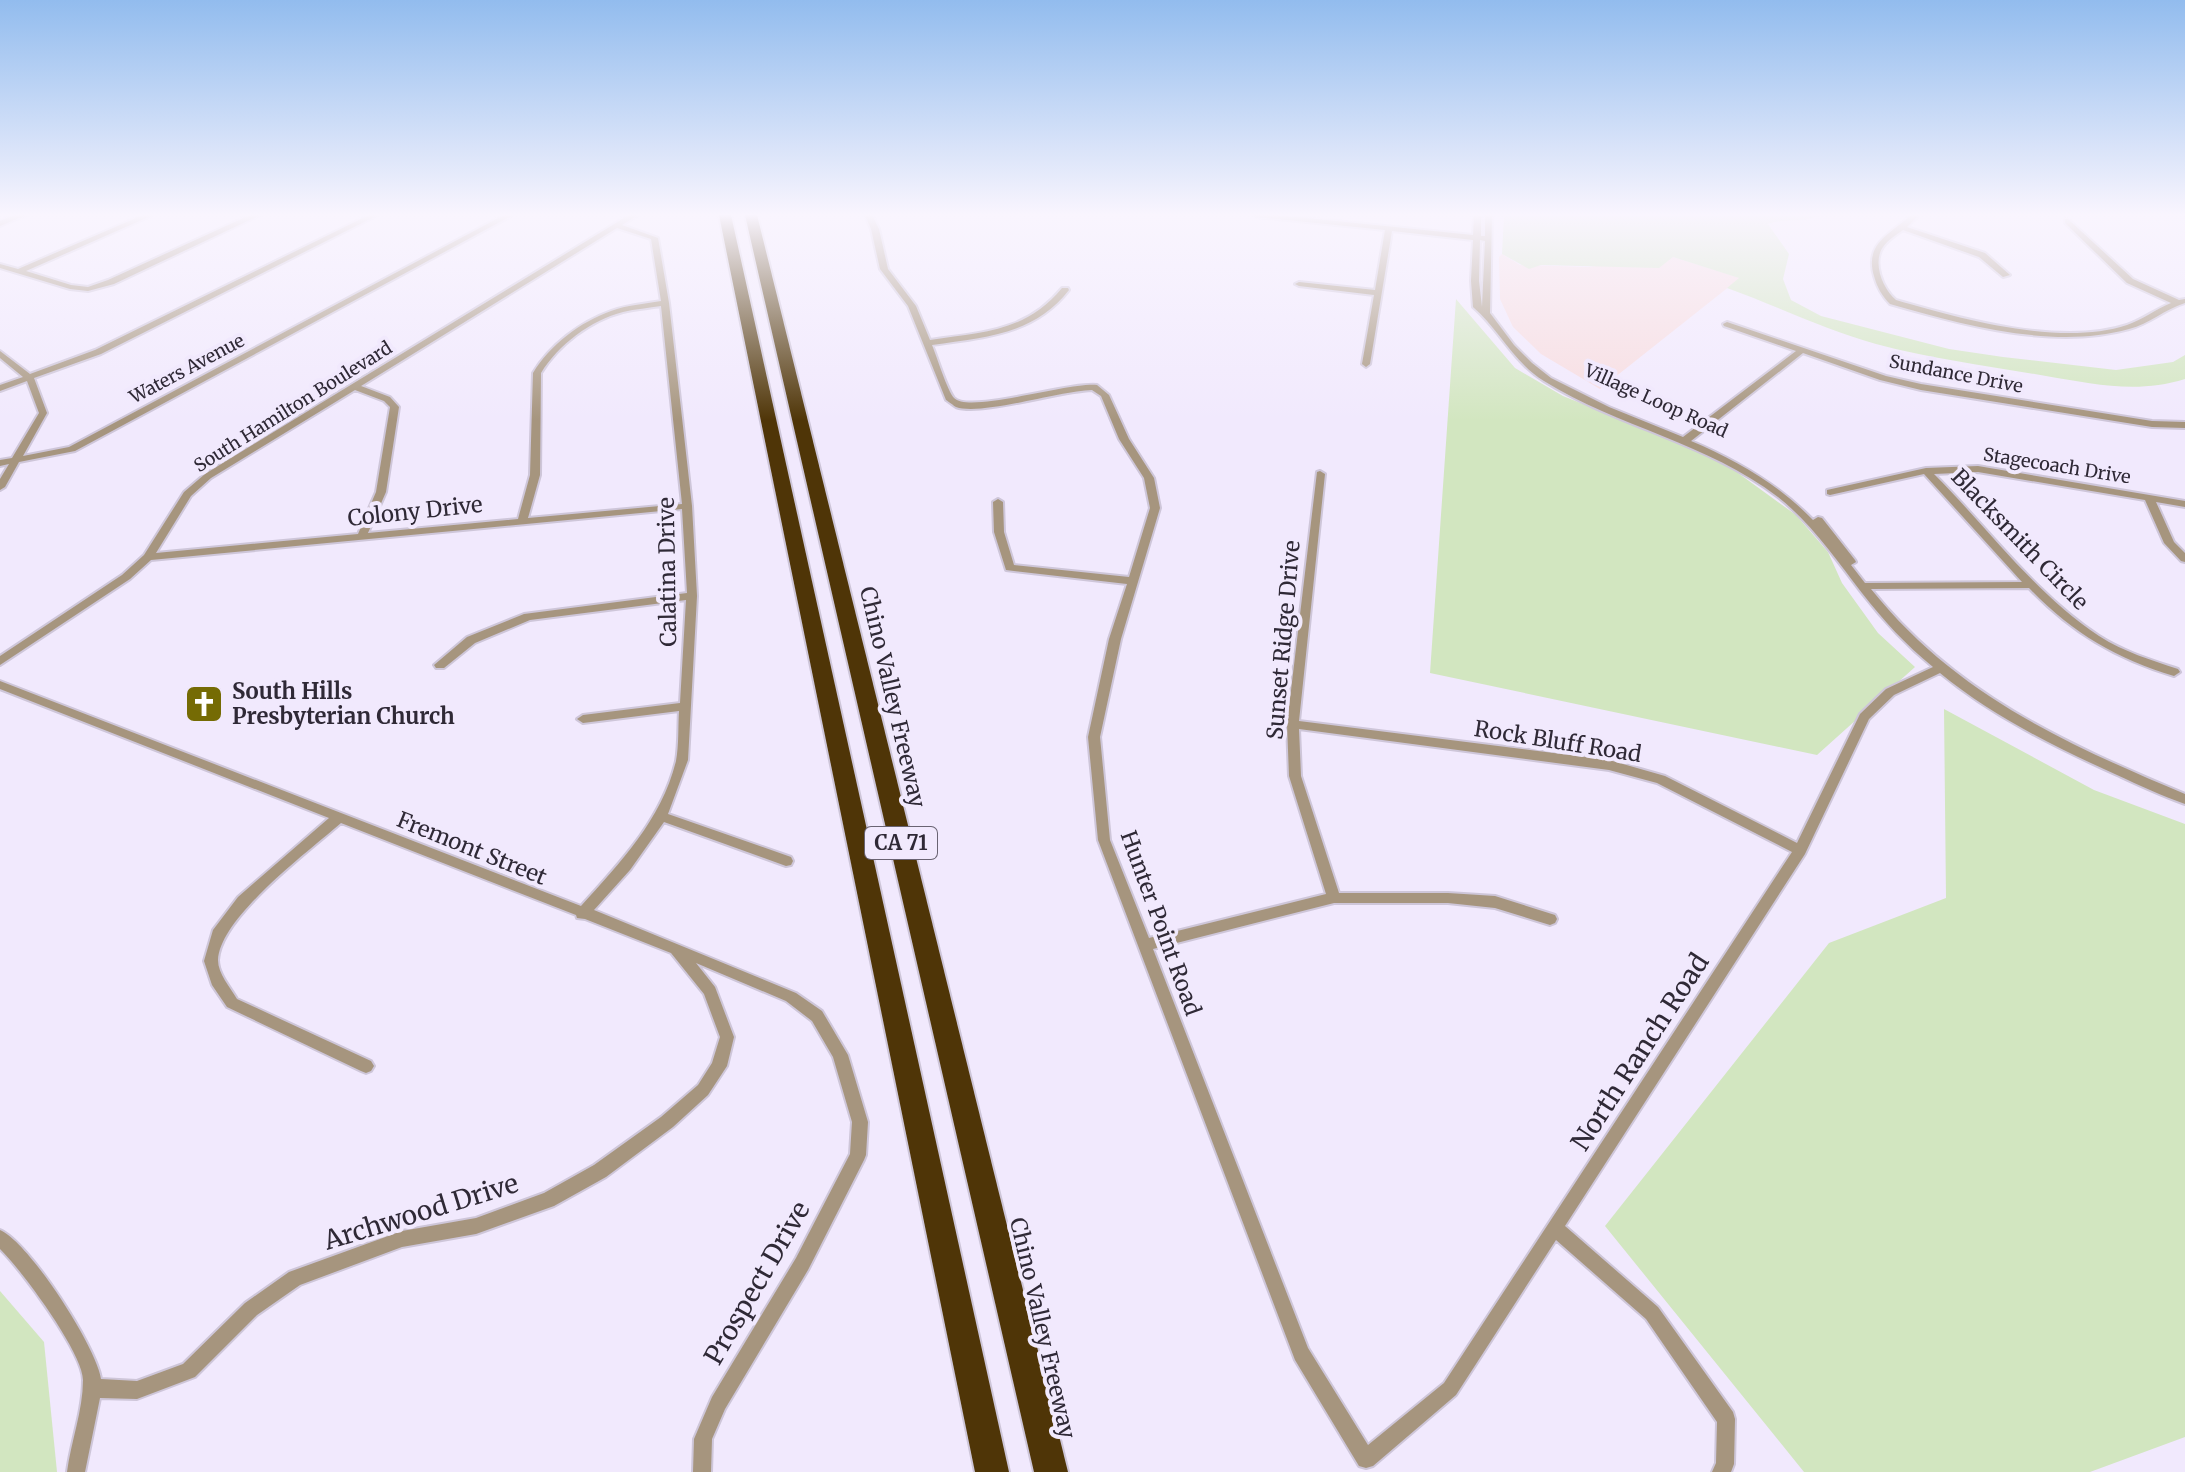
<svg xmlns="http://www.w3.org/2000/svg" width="2185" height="1472" font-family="Merriweather,serif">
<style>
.education{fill:#f7dcdf}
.green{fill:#d2e6c0}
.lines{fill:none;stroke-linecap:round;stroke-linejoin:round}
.minor-casing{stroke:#cec6d9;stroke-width:4}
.tertiary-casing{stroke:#cec6d9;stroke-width:4}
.motorway-casing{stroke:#cec6d9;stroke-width:4}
.minor{fill:#a6957e;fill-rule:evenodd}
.tertiary{fill:#a6957e;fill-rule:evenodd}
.motorway{fill:#4f3507;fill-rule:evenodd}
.labels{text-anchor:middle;stroke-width:8;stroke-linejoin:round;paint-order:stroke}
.far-street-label{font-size:18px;fill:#2f2936;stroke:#f1e9fd}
.shield{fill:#f1e9fd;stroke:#696372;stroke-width:2}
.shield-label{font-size:20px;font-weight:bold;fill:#2f2936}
.street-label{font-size:22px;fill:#2f2936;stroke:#f1e9fd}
.poi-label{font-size:22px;font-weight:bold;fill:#2f2936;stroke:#f1e9fd;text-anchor:start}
.near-street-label{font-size:26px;fill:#2f2936;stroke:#f1e9fd}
</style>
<rect width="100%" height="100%" fill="#f1e9fd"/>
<path class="education" d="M1502,254L1520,265L1588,267L1673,257L1740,278L1600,389L1541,354L1513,327L1500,299L1499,257Z"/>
<g class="green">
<path d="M1504,215H1821C1801,224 1787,217 1768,224L1789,254L1783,279L1791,300L1821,316L1949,349L2003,357L2116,370L2173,362L2185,355V379C2137,394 2094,384 2046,376C1989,366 1932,359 1876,344C1825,330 1777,306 1727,288L1739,278L1673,257L1659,268L1541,265L1529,269L1502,254Z"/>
<path d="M1456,299L1515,368L1563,396L1716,457L1796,515L1828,552L1842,583L1878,633L1915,667L1817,755L1430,673Z"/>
<path d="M1944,709L2094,790L2185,824V1437L2090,1472H1804L1605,1226L1829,943L1946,898Z"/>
<path d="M0,1291L44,1342L57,1472H0Z"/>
</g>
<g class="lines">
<g class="minor-casing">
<g id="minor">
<path d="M143,215H153L26,271L71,285L88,287L108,280L250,215H260L114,284L88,291L70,289L0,268V264L18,269Z"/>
<path d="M369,215H378L101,354L34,378L47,413L23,456L69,447L504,215H513L75,451L19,462L5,487L0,490V479L9,464L0,466V460L12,458L39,413L27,381L0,391V385L23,377L0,358V351L30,374L95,350Z"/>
<path d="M629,215H638L622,225L658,238L669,303L692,506L697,596L688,760L668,814L791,857L793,861L791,865L786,866L664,822L630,870L594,910L796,993L822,1011L848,1055L868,1122L866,1155L864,1160L808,1270L725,1409L712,1439L711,1472H693L694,1439L712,1397L796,1258L850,1154L852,1122L833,1057L812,1021L786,1001L696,963L715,987L734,1037L727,1066L708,1095L673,1127L606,1177L554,1206L476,1234L402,1247L300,1285L257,1315L195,1377L137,1399L100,1398L85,1472H67C71,1441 83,1411 83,1380C83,1353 21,1269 0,1249V1230C29,1242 97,1348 101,1379L137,1381L183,1364L245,1303L289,1272L402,1231L476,1218L544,1193L594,1165L661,1117L698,1085L712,1063L720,1037L704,994L671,953L585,919L577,918L576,915L341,823C309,851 220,917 218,960C218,974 230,987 237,999L371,1061L374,1066L371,1071L366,1073L361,1071L227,1007L212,985L204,961L213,930L238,897L329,818L0,689V681L581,906C620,863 662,819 676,761C679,745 678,727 679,711L583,723L577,719L583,715L680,703L686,600L530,620L475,643L444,668H436L434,665L467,637L524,614L687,593L682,509L151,560L130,579L0,665V656L122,575L144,555L184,492L205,474ZM617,228L651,239L661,301C644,304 627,305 611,311C580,322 550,345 533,373L530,475L518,519L368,533L386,492L399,407L390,397L361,386ZM661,306L682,504L528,518L540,475L541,373C558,345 591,320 623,312C635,309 649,308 661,306ZM355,390L384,401L390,407L376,492L358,534L156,553L191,496L211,478Z"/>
<path d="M865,215H872L879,229L888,269L916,306L930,340C983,332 1026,332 1062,288H1068L1069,290C1034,335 985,337 932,345C937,357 947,390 954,398C969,414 1068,382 1097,385L1109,395L1129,439L1154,478L1160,508L1121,639L1100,737L1110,840L1149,938L1326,894L1289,776L1287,724L1317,472L1320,471L1325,474L1299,721L1609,760L1665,776L1797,843L1860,714L1886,689L1933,667C1906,645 1883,620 1862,593C1836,559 1811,523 1778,497C1708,443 1618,427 1544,381C1514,363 1499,329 1473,307L1471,281L1473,240L1392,231L1370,364L1366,367L1362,364L1374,295L1299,286L1295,284L1299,282L1375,290L1385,230L1257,217L1254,215H1277L1473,235L1474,215H1481V236H1485V215H1492L1490,313L1514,345L1532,363L1551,378L1609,407L1683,437L1796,351L1724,326L1723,324L1727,322L1886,376L1921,384L2152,421L2185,422V428L2152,427L1921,390L1880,380L1803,353L1691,441C1736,460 1778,484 1813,520L1818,517L1822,518L1855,560L1856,562L1851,565L1865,583L2022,582L1924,474L1830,495L1827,494V490L1926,468L1978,466L2185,501V507L2156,502L2174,542L2185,553V562L2181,561L2164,543L2145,500L1978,472L1934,474C1988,528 2034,593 2099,636C2124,652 2151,660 2178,669L2180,672L2174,676C2116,659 2071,632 2029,588L1871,589C1955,694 2064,743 2185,794V804C2162,796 2139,785 2117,775C2055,747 1992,716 1940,673L1894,695L1869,719L1805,854L1565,1226L1658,1307L1733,1412L1735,1419L1734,1464L1731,1472H1712L1716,1463L1717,1422L1646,1319L1556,1240L1456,1395L1373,1466L1366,1468L1359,1466L1295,1360L1098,840L1088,737L1109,639L1127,584L1006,570L994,532L993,502L998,499L1003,502L1004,532L1014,565L1129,577L1150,508L1144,478L1119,439L1101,396L1092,390C1059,391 981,416 956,407C954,406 948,401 946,400L908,306L880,269L871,229ZM1480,240L1485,241L1482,307L1479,281ZM1299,729L1609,770L1657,783L1792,852L1444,1383L1368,1445L1308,1348L1153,949L1334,903H1448L1495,908L1550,925L1555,923L1557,919L1555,915L1495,896L1448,893H1339L1301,776Z"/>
<path d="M1911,215H1919L1907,227L1985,253L2010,275L2003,277L1979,257L1903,230C1896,235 1888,240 1883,247C1872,263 1883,289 1896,300C1961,319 2061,347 2127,325C2142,320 2156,309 2171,303L2127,283L2065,223V219H2068L2133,279L2179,300L2185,299V303C2165,309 2149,324 2129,329C2054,350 1963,325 1890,304C1882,296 1877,287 1874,276C1864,243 1891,234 1911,215Z"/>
</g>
</g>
<g class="tertiary-casing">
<path id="tertiary" d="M15,215H26L0,226V221Z"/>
</g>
<g class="motorway-casing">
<g id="motorway">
<path d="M719,215H731L1009,1472H975Z"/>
<path d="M745,215H757L1068,1472H1034Z"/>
</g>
</g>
<use href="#minor" class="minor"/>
<use href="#tertiary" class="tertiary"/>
<use href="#motorway" class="motorway"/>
</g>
<linearGradient id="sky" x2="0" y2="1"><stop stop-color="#92bcee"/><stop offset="0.51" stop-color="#f9f5fe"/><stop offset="1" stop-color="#f9f5fe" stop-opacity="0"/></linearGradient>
<rect width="2185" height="421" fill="url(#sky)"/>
<defs>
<g id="church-square" transform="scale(2)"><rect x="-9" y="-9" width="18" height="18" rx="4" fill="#756b04" stroke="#f1e9fd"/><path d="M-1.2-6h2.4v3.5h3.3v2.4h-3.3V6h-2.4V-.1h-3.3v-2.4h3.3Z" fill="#fff"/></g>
</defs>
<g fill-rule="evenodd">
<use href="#church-square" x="204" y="704"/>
</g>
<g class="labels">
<g class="far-street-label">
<text transform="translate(187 369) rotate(-28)" y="6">Waters Avenue</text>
<text transform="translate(1956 374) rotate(11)" y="6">Sundance Drive</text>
<text transform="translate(1656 401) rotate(24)" y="6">Village Loop Road</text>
<text transform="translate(293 407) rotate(-32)" y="6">South Hamilton Boulevard</text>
<text transform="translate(2057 466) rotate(9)" y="6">Stagecoach Drive</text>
</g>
<rect class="shield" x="865" y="827" width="72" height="32" rx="6"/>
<g class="shield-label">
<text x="901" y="850">CA 71</text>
</g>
<g class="street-label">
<text transform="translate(415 511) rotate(-6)" y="8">Colony Drive</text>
<text transform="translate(2020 539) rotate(46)" y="8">Blacksmith Circle</text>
<text transform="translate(667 572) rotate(-91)" y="8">Calatina Drive</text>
<text transform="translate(1283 640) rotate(-85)" y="8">Sunset Ridge Drive</text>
<text transform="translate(893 697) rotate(77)" y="8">Chino Valley Freeway</text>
<text transform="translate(1558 741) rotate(9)" y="8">Rock Bluff Road</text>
<text transform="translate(472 848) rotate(22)" y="8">Fremont Street</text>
<text transform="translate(1161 923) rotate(70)" y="8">Hunter Point Road</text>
<text transform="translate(1043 1328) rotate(77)" y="8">Chino Valley Freeway</text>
</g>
<g class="poi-label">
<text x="232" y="699">South Hills<tspan x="232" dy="25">Presbyterian Church</tspan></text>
</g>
<g class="near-street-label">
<text transform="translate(1640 1052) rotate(-57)" y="9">North Ranch Road</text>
<text transform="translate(421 1212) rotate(-17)" y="9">Archwood Drive</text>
<text transform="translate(757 1283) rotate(-60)" y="9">Prospect Drive</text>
</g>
</g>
</svg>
